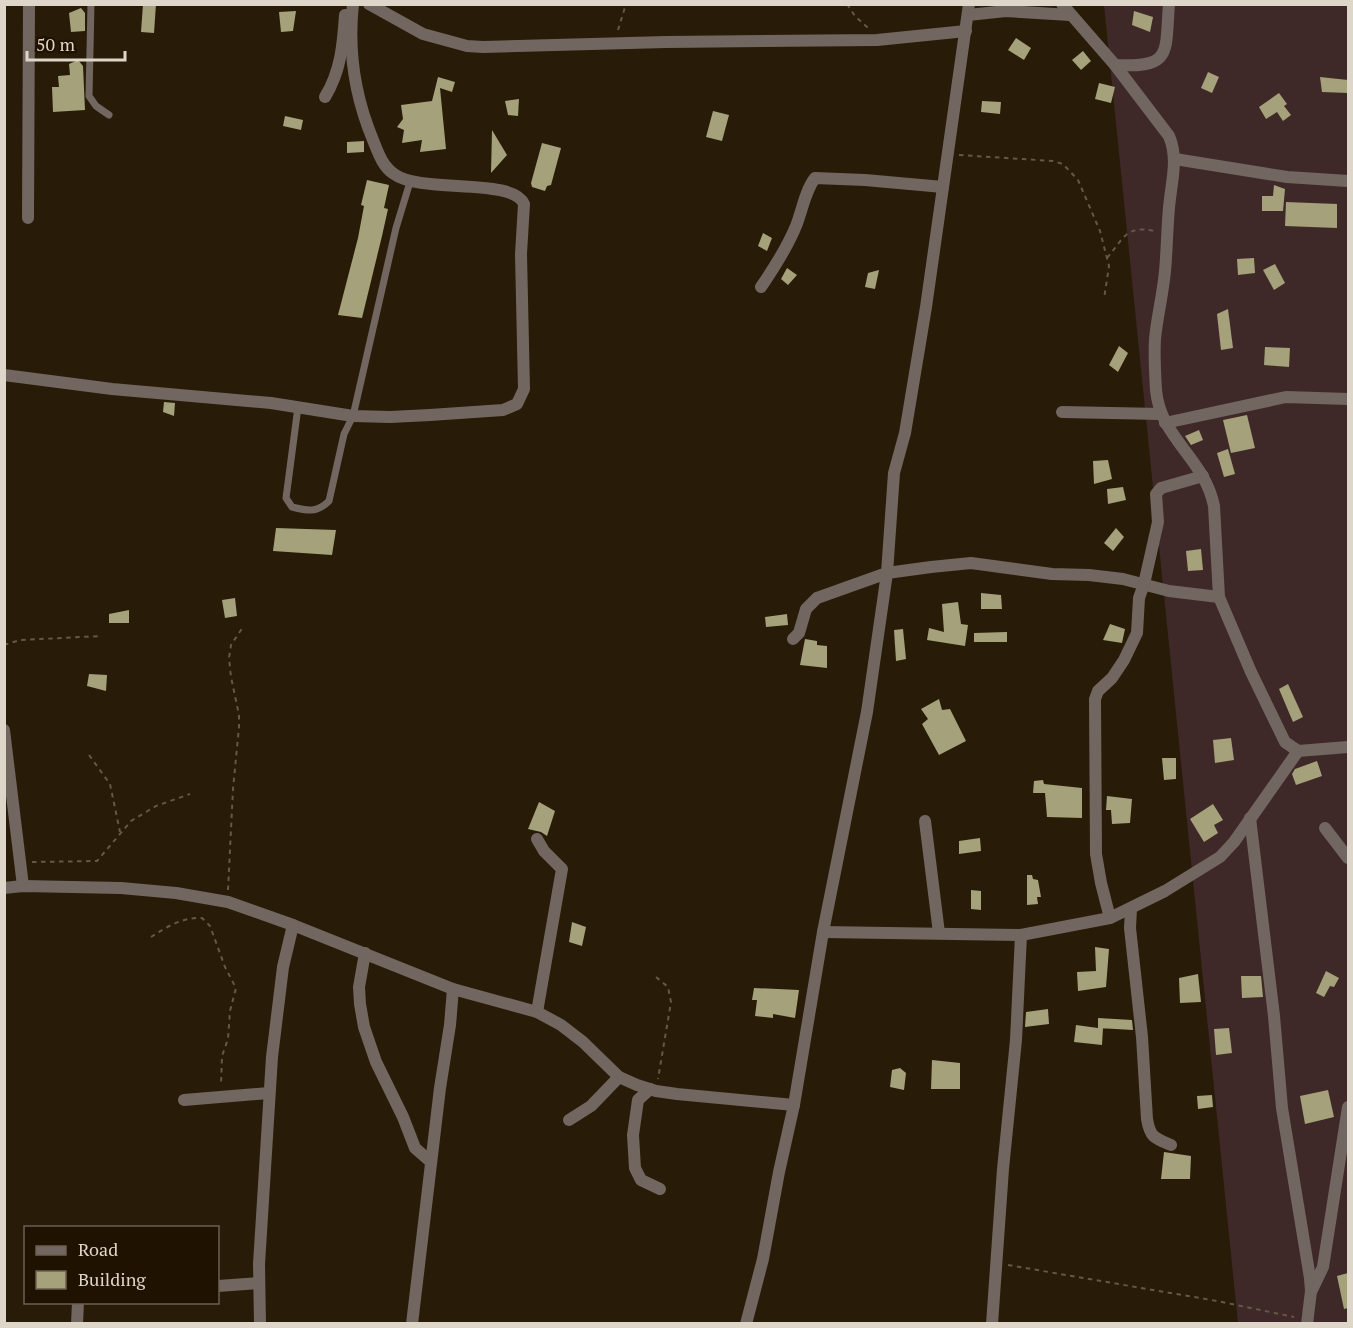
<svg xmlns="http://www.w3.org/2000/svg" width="1353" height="1328" font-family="'PT Serif',serif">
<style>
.grass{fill:#3f2928}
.building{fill:#a5a17a}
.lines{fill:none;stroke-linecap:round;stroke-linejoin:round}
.path{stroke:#645847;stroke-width:2;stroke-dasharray:4.5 4.5;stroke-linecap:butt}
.service{stroke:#726660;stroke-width:7}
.minor{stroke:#726660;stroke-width:12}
</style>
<rect width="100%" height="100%" fill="#281b07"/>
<path class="grass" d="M1104,5H1348V1323H1238Z"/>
<g class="building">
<path d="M143,4H156L154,33L141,32Z"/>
<path d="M81,8L85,13V31L71,32L69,13Z"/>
<path d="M296,11L293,31L281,32L279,12Z"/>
<path d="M1134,11L1153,17L1150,32L1132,25Z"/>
<path d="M1016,38L1031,48L1024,60L1008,50Z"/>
<path d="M1083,51L1091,61L1081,70L1072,60Z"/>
<path d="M78,60L83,66L85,110L53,112L52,87H59L58,76L70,75L69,64Z"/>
<path d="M1208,72L1219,77L1212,93L1201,88Z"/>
<path d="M438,77L455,82L452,92L440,88L446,149L420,152L422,140L402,143L404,130L397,127L403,119L401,105L432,101Z"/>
<path d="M1320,77L1348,80V93L1322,92Z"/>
<path d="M1099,83L1115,87L1111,103L1095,99Z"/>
<path d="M1279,93L1287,104L1284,106L1291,115L1283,121L1277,112L1266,119L1259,107Z"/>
<path d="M519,99L518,116L508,115L505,101Z"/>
<path d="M982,101L1001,102L1000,114L981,112Z"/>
<path d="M713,111L729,115L722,141L706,137Z"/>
<path d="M285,116L303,120L301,130L283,126Z"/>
<path d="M492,130L507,155L491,173Z"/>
<path d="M364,141V152L347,153V142Z"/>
<path d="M542,143L561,148L551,185L547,186L545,191L532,187L531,183Z"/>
<path d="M367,180L389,185L384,208L388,209L382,236L362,318L338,315L358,238L364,206L361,205Z"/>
<path d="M1274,185L1285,189L1283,211H1262V196H1273Z"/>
<path d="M1286,202L1337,204V228L1285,226Z"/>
<path d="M763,233L772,238L767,251L758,246Z"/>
<path d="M1254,258L1255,273L1238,275L1237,259Z"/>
<path d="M1275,264L1285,283L1274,290L1263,270Z"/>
<path d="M787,268L797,275L788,285L781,279Z"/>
<path d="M879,270L875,289L865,287L868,273Z"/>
<path d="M1228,309L1233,348L1221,350L1217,314Z"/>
<path d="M1119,346L1128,353L1118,372L1109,365Z"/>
<path d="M1265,347L1290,348L1289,367L1264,365Z"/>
<path d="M164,402L175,403L174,416L163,412Z"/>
<path d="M1247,415L1255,448L1231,453L1223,420Z"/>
<path d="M1199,430L1203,440L1191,445L1185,436Z"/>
<path d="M1228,449L1235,474L1224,477L1217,453Z"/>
<path d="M1108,460L1112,479L1094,484L1093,461Z"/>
<path d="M1123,487L1126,500L1108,504L1107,489Z"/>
<path d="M276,528L336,530L332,555L273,551Z"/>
<path d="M1116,528L1124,537L1113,551L1104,543Z"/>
<path d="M1201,549L1203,570L1188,571L1186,551Z"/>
<path d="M981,593L1001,595L1002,609H981Z"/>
<path d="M235,598L237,616L225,618L222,600Z"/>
<path d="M958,602L961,624L968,625L965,646L927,640L929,628L944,632L942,604Z"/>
<path d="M129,610V623H109V614Z"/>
<path d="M787,614L788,625L766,627L765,617Z"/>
<path d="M1110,624L1125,629L1122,643L1103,640Z"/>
<path d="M903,629L906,659L896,661L894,630Z"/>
<path d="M1007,632V642H974V633Z"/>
<path d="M805,639L817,641V645L827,646V668L800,665Z"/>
<path d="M89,674L107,675L106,691L87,686Z"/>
<path d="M1288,684L1303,717L1293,722L1279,689Z"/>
<path d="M939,699L942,710L950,709L966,741L939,755L922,724L928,719L921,709Z"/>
<path d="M1231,738L1234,760L1215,763L1213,740Z"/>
<path d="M1162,758H1176V779L1164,780Z"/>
<path d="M1317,761L1322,776L1296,785L1292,774L1295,769Z"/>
<path d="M1043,780L1044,784L1082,788V818L1047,817L1045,793H1033L1034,781Z"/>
<path d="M1107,796L1132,799L1130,823L1112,824L1111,810H1106Z"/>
<path d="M539,802L555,811L547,836L541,832L528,829Z"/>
<path d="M1213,804L1223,820L1214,825L1218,833L1204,842L1190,819Z"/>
<path d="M980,838L981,851L959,854V841Z"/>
<path d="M1027,875H1032L1033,879L1038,880L1041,897H1037L1038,904L1027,905Z"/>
<path d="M971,890L981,891V910L971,909Z"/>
<path d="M572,922L586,927L582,946L569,942Z"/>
<path d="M1095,947L1109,949L1106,987L1078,991L1077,972L1096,971Z"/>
<path d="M1326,971L1339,978L1334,987L1330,986L1324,997L1316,993Z"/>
<path d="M1198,974L1201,1002L1180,1003L1179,978Z"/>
<path d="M1241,976H1261L1263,997L1242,998Z"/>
<path d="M754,988L799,990L795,1018L773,1014V1018L755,1016L757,1000H752Z"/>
<path d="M1048,1009L1049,1024L1025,1027L1026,1012Z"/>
<path d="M1098,1018L1132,1020L1133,1030L1098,1028H1103L1102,1045L1074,1042L1076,1025L1098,1028Z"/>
<path d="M1229,1028L1232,1053L1216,1055L1214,1029Z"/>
<path d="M932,1060L960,1063V1089H931Z"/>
<path d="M900,1068L906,1073L904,1090L890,1087L892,1070Z"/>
<path d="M1328,1090L1334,1117L1305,1124L1300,1096Z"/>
<path d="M1212,1095L1213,1107L1198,1109L1197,1096Z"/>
<path d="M1164,1152L1191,1156L1190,1179H1161Z"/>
<path d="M1348,1273V1308L1344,1309L1337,1276Z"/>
</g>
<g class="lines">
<g class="path">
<path d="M847,4L855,16L868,28"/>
<path d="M618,30L626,4"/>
<path d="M959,155L1053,161L1063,164L1078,180L1100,231L1109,266L1104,299"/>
<path d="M1107,258C1124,238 1126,225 1154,231"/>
<path d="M4,645L20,640L102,636"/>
<path d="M89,755L110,784L120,832"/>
<path d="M32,862L97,861L131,821L156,806L190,794"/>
<path d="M228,890L233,789L239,727V715L231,677L229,658L231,645L243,627"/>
<path d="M151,937C166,927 183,917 202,918L210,926L225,967L236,988L230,1011L228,1039L222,1056L221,1085"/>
<path d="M656,977L668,987L671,1002L658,1079"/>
<path d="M1008,1265L1217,1301L1294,1317"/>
</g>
<g class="service">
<path d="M91,4L89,96L96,106L109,115"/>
<path d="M298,407L286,498L292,507C308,511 317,513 329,501L344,434L353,416L396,228L410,182"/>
</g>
<g class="minor">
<path d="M369,4L423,34L467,46L483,47L666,42L877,40L966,31"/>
<path d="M1062,4L1115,65L1169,136C1179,159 1171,183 1169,208C1167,229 1167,250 1165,271C1163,294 1157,317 1155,339C1154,355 1155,373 1156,390C1160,438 1205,459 1214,506L1219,597L1251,672L1285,742L1298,751L1348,747"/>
<path d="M968,15L1006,11L1070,15"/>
<path d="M1115,65C1173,68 1165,53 1169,4"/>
<path d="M325,97C341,71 343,44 345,15"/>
<path d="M1175,159L1287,177L1348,181"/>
<path d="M28,218L29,4"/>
<path d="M761,287C774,268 787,248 796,226C802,211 805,191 815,178L865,180L943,187"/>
<path d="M4,375L112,389L271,403L353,416L390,417L430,415L503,410L517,404L524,389L521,254L524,204C513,177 421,194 394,174C382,166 378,152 373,140C355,97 348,50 353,4"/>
<path d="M1062,412L1161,414"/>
<path d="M1165,423L1286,397L1348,399"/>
<path d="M793,639L799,633L806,609L817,598L887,573L931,567L971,563L1052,574L1089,575L1123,579L1169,591L1219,597"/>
<path d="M4,730L23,886"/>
<path d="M1250,818L1274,1016L1282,1108L1310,1278L1311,1291L1307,1324"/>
<path d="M925,821L939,933"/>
<path d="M1325,828L1348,858"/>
<path d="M4,888L23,886L121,888L176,893L228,902L293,925L453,989L537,1012L561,1025L583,1042L619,1077L637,1085L656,1091L677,1094L794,1105"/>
<path d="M1131,909L1130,928L1142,1037L1147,1119C1150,1137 1154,1138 1171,1145"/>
<path d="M1110,918L1101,883L1096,854L1095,699L1098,691L1112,678L1124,660L1137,633L1139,598L1144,584L1158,522L1156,494L1161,488L1203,476"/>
<path d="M823,932L1021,935L1110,918L1165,891L1220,857L1234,842L1298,751"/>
<path d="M365,953L359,987L360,1004L364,1027L376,1062L403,1117L415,1148L431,1162"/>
<path d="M537,1012L562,869L544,851L537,839"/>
<path d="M650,1089L638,1100L633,1135L635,1168L641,1180L660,1189"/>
<path d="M184,1100L269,1093"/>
<path d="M569,1120L591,1106L619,1077"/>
<path d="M218,1286L259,1283"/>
<path d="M1312,1290L1323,1267L1348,1107"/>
<path d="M77,1324L78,1302"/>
<path d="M260,1324L259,1264L272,1057L283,967L293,925"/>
<path d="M412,1324L440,1088L450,1025L453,989"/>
<path d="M746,1324L763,1259L779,1172L794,1105L823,932L867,712L887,573L894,473L905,433L926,307L969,4"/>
<path d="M992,1324L1003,1169L1016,1040L1021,935"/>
</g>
</g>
<rect width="1353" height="1328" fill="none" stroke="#dfd6ca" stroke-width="12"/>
<rect x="24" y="1226" width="195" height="78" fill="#1f1201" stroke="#6c6051" stroke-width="1.5"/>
<rect x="36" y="1246" width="30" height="9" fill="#726660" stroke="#6c6051" stroke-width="1.5"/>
<text x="78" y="1256" font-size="18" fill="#dfd6ca">Road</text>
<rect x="36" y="1271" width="30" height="18" fill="#a5a17a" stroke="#6c6051" stroke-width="1.5"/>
<text x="78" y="1286" font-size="18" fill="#dfd6ca">Building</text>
<path d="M27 51v9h98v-9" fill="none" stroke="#dfd6ca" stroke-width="3"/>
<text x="36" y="51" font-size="18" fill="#dfd6ca" stroke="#1f1201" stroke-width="4.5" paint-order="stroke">50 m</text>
</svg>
